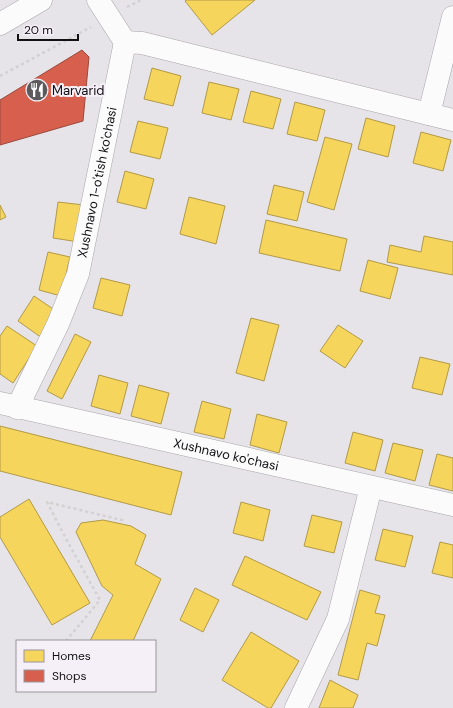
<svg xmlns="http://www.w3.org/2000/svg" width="453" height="708" font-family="'DM Sans',sans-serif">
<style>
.homes{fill:#f6d55c;stroke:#b29a46}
.shops{fill:#d6604d;stroke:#9b483c}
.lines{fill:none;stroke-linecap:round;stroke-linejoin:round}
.minor-casing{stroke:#a7a5a8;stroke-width:23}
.major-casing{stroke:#a7a5a8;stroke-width:23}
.path{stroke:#d2d1d2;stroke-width:2.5;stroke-dasharray:3 3;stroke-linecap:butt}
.minor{stroke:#fbfbfc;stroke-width:22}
.major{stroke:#fbfbfc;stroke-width:22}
.labels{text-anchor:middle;stroke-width:4;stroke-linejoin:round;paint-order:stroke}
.poi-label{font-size:13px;fill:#121013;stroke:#f5eff8;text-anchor:start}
.street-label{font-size:13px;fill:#121013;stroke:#f5eff8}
</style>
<rect width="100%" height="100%" fill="#e7e4e9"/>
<g class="homes">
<path d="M186,0H255L212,35L185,1Z"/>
<path d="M152,68L181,76L173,106L144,99Z"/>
<path d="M209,82L239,89L231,120L202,113Z"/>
<path d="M251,91L281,99L273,129L243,122Z"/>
<path d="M295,102L325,110L317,141L287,134Z"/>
<path d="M366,118L395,126L388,157L358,149Z"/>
<path d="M138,121L168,128L160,159L130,152Z"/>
<path d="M421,132L451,140L443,171L413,163Z"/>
<path d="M325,137L352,144L334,210L307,202Z"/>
<path d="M125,171L154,179L146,209L117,202Z"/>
<path d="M274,185L304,192L297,221L267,214Z"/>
<path d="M189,197L225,206L216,244L180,234Z"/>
<path d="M58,202L84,205L79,242L53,238Z"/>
<path d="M0,205L6,217L0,220Z"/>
<path d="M266,220L347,239L340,271L259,253Z"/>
<path d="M424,236L453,242V275L387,262L390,245L421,252Z"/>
<path d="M48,252L70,257L61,296L39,290Z"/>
<path d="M368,260L398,268L390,299L360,291Z"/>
<path d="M101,278L130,285L122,316L93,308Z"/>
<path d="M34,296L59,313L42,338L18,321Z"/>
<path d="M251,318L279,325L264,381L236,373Z"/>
<path d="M338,325L363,341L345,368L320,351Z"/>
<path d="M7,326L37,346L13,383L0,374V336Z"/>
<path d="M75,334L91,342L62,399L47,391Z"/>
<path d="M420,357L450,364L442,395L412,388Z"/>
<path d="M99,375L128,383L120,414L91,406Z"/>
<path d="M139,385L169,393L161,424L131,416Z"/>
<path d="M202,401L231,409L224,439L194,432Z"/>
<path d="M257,414L287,422L279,453L250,445Z"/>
<path d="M0,426L182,472L171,515L0,471Z"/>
<path d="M353,432L383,440L375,471L345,463Z"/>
<path d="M393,443L423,450L415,481L385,473Z"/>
<path d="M437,454L453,458V491L429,485Z"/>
<path d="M29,499L90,603L52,625L0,537V517Z"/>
<path d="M241,502L270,510L263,541L233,533Z"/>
<path d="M312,515L342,522L334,553L304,546Z"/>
<path d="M103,520L131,526L146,535L135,564L161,579L133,641H90L113,595L102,586L76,532L81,523Z"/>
<path d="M383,529L413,536L405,567L375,560Z"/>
<path d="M440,542L453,545V578L432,573Z"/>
<path d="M245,556L321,592L307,620L232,585Z"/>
<path d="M195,588L219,600L203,632L180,620Z"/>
<path d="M360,590L380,596L375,613L385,615L377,646L367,643L358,680L338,675Z"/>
<path d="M251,632L299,661L271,708H268L222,680Z"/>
<path d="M330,680L358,695L353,708H319Z"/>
</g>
<path class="shops" d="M82,50L89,57L83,121L0,145V100Z"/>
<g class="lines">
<g class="minor-casing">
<g id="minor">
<path d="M98,0L125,42"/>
<path d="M429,114L453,17"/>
<path id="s1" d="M0,403L453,505"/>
<path id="s2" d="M17,408L58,324L78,274L125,42L142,43L453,120"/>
<path d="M296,708L338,619L371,487"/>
</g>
</g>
<g class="major-casing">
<path id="major" d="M0,24L41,0"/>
</g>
<g class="path">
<path d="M127,7L141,0"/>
<path d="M0,76L91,27"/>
<path d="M66,641L100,600L65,537L47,502L126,521"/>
</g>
<use href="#minor" class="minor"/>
<use href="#major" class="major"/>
</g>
<defs>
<g id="restaurant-disc" transform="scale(1.15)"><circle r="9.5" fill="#5d5a5e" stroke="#f5eff8"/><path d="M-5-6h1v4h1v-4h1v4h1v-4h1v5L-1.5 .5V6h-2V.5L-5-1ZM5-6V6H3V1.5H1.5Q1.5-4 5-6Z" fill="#fff"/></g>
</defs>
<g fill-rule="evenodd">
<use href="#restaurant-disc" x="37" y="90"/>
</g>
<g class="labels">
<g class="poi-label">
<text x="52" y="95">Marvarid</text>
</g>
<g class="street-label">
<text dy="5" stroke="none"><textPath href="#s2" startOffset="241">Xushnavo 1-o'tish ko'chasi</textPath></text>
<text dy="5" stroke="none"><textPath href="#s1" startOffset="232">Xushnavo ko'chasi</textPath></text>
</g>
</g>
<rect x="16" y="640" width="140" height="52" fill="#f5eff8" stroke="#9a969c"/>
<rect x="24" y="650" width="20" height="12" fill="#f6d55c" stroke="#9a969c"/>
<text x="52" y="660" font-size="12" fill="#121013">Homes</text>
<rect x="24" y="670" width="20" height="12" fill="#d6604d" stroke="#9a969c"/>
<text x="52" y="680" font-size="12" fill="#121013">Shops</text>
<path d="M18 34v6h60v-6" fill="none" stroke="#121013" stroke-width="2"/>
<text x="24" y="34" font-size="12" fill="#121013" stroke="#f5eff8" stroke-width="3" paint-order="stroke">20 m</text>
</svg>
